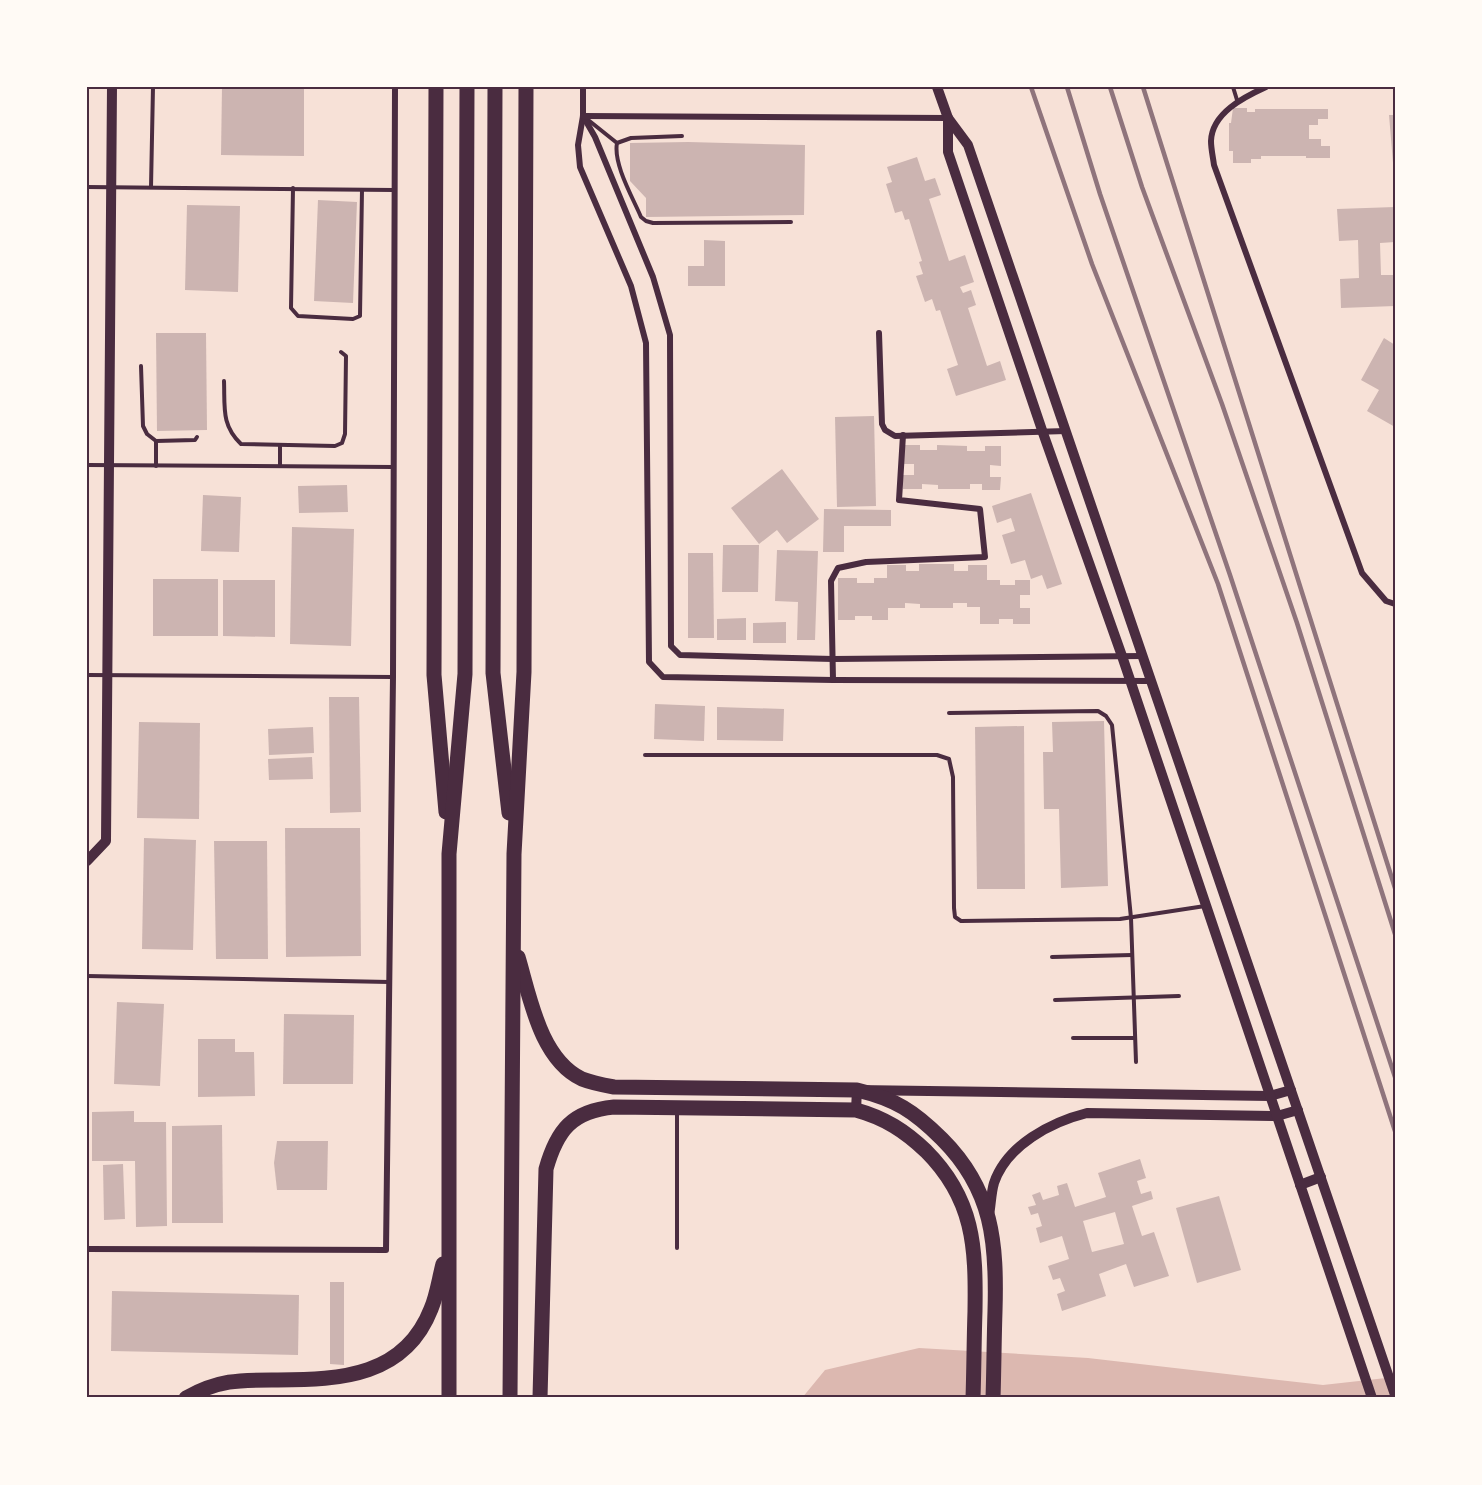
<svg xmlns="http://www.w3.org/2000/svg" width="1482" height="1485" font-family="Jost,sans-serif">
<style>
.water{fill:#dcb8b0}
.building{fill:#ccb4b1;fill-rule:evenodd}
.lines{fill:none;stroke-linecap:round;stroke-linejoin:round}
.service{stroke:#4a2c40;stroke-width:4}
.minor{stroke:#4a2c40;stroke-width:6}
.tertiary{stroke:#4a2c40;stroke-width:10}
.secondary{stroke:#4a2c40;stroke-width:10}
.motorway{stroke:#4a2c40;stroke-width:15}
.rail{stroke:#8f747c;stroke-width:4.5}
.neatline{fill:none;stroke:#4a2c40;stroke-width:2}
</style>
<rect width="100%" height="100%" fill="#f7e1d7"/>
<path class="water" d="M919,1348L1088,1358L1323,1385L1395,1377V1398H802L825,1370Z"/>
<g class="building">
<path d="M222,87H304V156L221,155Z"/>
<path d="M1233,108H1247V112H1255V109H1328V119H1318V125H1309V139H1321V146H1330V158H1306V156H1261V159H1251V163H1233V151H1229V123H1231Z"/>
<path d="M1389,115H1395V163H1393Z"/>
<path d="M688,142L805,145L804,215L646,217V198L630,181V143Z"/>
<path d="M917,157L925,181L935,178L941,195L929,199L949,261L965,255L974,282L960,287L963,293L971,290L976,305L968,308L987,366L1000,361L1006,380L956,396L947,369L958,365L940,310L936,311L932,299L925,302L916,276L923,274L919,262L922,261L909,219L905,220L902,211L895,213L886,184L892,182L887,167Z"/>
<path d="M318,200L357,202L353,303L314,301Z"/>
<path d="M187,205L240,206L238,292L185,290Z"/>
<path d="M1395,207V242L1380,243L1381,275H1395V306L1341,308L1340,279L1359,278L1358,240L1339,241L1337,209Z"/>
<path d="M704,240L725,241V286H688V266H704Z"/>
<path d="M156,333H206L207,430L157,431Z"/>
<path d="M1384,338L1395,345V427L1367,411L1379,390L1361,380Z"/>
<path d="M874,416L876,506L837,507L835,417Z"/>
<path d="M903,445H920V450H937V445L967,446V451H985V446H1001V466L990,465V477H1001L1000,490H982V484H970V489H938V485L922,484V489H903V475H914V464H903Z"/>
<path d="M782,469L819,519L787,543L777,530L759,544L731,508Z"/>
<path d="M347,485L348,512L299,513L298,486Z"/>
<path d="M1031,493L1062,584L1047,589L1042,575L1031,579L1025,560L1011,564L1002,535L1015,531L1011,518L997,523L992,506Z"/>
<path d="M203,495L241,497L239,552L201,551Z"/>
<path d="M824,509L891,510V526H844V552H823Z"/>
<path d="M292,527L354,529L351,646L290,644Z"/>
<path d="M723,545H759L758,592H722Z"/>
<path d="M777,550L818,551L815,640H797L798,602L775,601Z"/>
<path d="M688,553H713L714,638H688Z"/>
<path d="M919,564H954V571H968V565H987V580H1000V585H1015V580H1030V595H1020V608H1030V624H1013V619H999V624H980V607H967V603H953V608H920V604L905,603V608H888V620H872V616H855V620H838V578H857V583H874V578H887V565H906V571H919Z"/>
<rect x="153" y="579" width="65" height="57"/>
<path d="M223,580H275V637L223,636Z"/>
<path d="M746,618V640H717V619Z"/>
<path d="M786,622V643H753V623Z"/>
<path d="M329,697H359L361,812L330,813Z"/>
<path d="M655,704L705,706L704,741L654,739Z"/>
<path d="M717,707L784,709L783,741L717,740Z"/>
<path d="M1104,721L1108,886L1061,888L1059,809H1044L1043,752H1053L1052,722Z"/>
<path d="M139,722L200,723L199,819L137,818Z"/>
<path d="M1024,726L1025,889H977L975,727Z"/>
<path d="M313,727L314,753L269,755L268,729Z"/>
<path d="M312,757L313,779L269,780L268,759Z"/>
<path d="M285,828H360L361,956L286,957Z"/>
<path d="M144,838L196,840L193,950L142,949Z"/>
<path d="M214,841H267L268,959H216Z"/>
<path d="M117,1002L164,1004L160,1086L114,1084Z"/>
<path d="M284,1014L354,1015L353,1084H283Z"/>
<path d="M198,1039H235V1052H254L255,1096L198,1097Z"/>
<path d="M134,1111V1122H166L167,1226L136,1227L135,1161H92V1112Z"/>
<path d="M222,1125L223,1223H172V1126Z"/>
<path d="M277,1141H328L327,1190H277L274,1163Z"/>
<path d="M1140,1159L1146,1178L1137,1181L1141,1194L1151,1191L1153,1199L1132,1206L1142,1236L1154,1232L1169,1276L1134,1287L1126,1264L1099,1274L1106,1296L1062,1311L1057,1294L1065,1291L1060,1278L1053,1280L1048,1266L1069,1259L1062,1236L1040,1243L1036,1228L1042,1226L1038,1213L1031,1215L1028,1207L1036,1205L1032,1195L1040,1192L1043,1200L1059,1195L1057,1186L1067,1183L1075,1207L1106,1197L1098,1173ZM1115,1212L1124,1244L1092,1252L1083,1221Z"/>
<path d="M123,1164L125,1219L104,1220L103,1165Z"/>
<path d="M1219,1196L1241,1270L1197,1283L1176,1208Z"/>
<path d="M330,1282H344V1365L330,1364Z"/>
<path d="M112,1291L299,1295L298,1355L111,1351Z"/>
</g>
<g class="lines">
<g class="service">
<path d="M1233,87L1237,100"/>
<path d="M587,119L617,143"/>
<path d="M682,136L631,138L617,143C613,164 633,198 641,217L646,221L653,223L791,222"/>
<path d="M87,187L394,190"/>
<path d="M151,187L153,87"/>
<path d="M293,188L291,308L298,316L353,319L360,316L362,190"/>
<path d="M141,366L143,426L147,434L156,441V466"/>
<path d="M224,381C225,407 221,425 241,444L335,446L342,443L345,434L346,356L341,352"/>
<path d="M156,441L195,440L197,437"/>
<path d="M87,465L393,467"/>
<path d="M280,466V445"/>
<path d="M87,675L393,677"/>
<path d="M949,713L1098,711L1106,716L1112,725L1131,918L1136,1062"/>
<path d="M645,755H937L949,759L953,777L954,908L955,917L961,921L1120,919L1205,906"/>
<path d="M1052,957L1132,955"/>
<path d="M87,976L389,982"/>
<path d="M1055,1000L1179,996"/>
<path d="M1073,1038H1135"/>
<path d="M677,1248V1111"/>
</g>
<g class="minor">
<path d="M583,87V116L578,145L580,167L631,286L646,343L649,662L663,677L833,680L1151,681"/>
<path d="M1266,87C1244,97 1212,113 1211,141C1211,149 1213,157 1214,165L1362,573L1386,601L1395,604"/>
<path d="M583,116L595,137L653,277L670,335L671,646L680,655L833,659L1142,656"/>
<path d="M583,116L948,118"/>
<path d="M879,333L882,424L885,430L895,436L1066,431"/>
<path d="M833,680L831,581L838,568L866,562L985,557L980,509L899,500L903,435"/>
<path d="M87,1249L386,1250L393,677L395,87"/>
</g>
<g class="tertiary">
<path d="M87,861L106,841L112,87"/>
<path d="M856,1110L857,1090L1270,1096L1291,1090"/>
<path d="M989,1215C991,1205 991,1193 994,1183C1007,1145 1051,1122 1087,1113L1277,1116L1298,1110"/>
</g>
<g class="secondary">
<path d="M937,87L948,118V152L1043,433L1122,656L1372,1398"/>
<path d="M948,118L968,145L1395,1395"/>
<path d="M1300,1185L1321,1177"/>
</g>
<g class="motorway">
<path d="M436,87L434,675L446,812"/>
<path d="M495,87L493,673L509,813"/>
<path d="M518,957C530,997 540,1059 582,1079C592,1083 603,1085 614,1087L857,1090C895,1099 914,1111 942,1139C993,1190 997,1243 995,1311C994,1340 994,1369 993,1398"/>
<path d="M186,1398C220,1379 241,1380 278,1380C341,1380 405,1376 431,1309C437,1295 439,1279 443,1264"/>
<path d="M449,1398V854L465,674L467,87"/>
<path d="M510,1398L514,854L524,672L526,87"/>
<path d="M540,1398L546,1169C557,1130 572,1111 614,1107L856,1110C885,1118 905,1131 926,1151C974,1199 976,1247 975,1311C974,1340 974,1369 973,1398"/>
</g>
<g class="rail">
<path d="M1031,87L1092,264L1218,584L1395,1131"/>
<path d="M1067,87L1100,194L1230,575L1395,1077"/>
<path d="M1110,87L1142,187L1222,404L1297,623L1395,934"/>
<path d="M1143,87L1395,888"/>
</g>
</g>
<rect width="1482" height="1485" fill="none" stroke="#fffaf5" stroke-width="177"/>
<rect x="88" y="88" width="1306" height="1308" class="neatline"/>
</svg>
